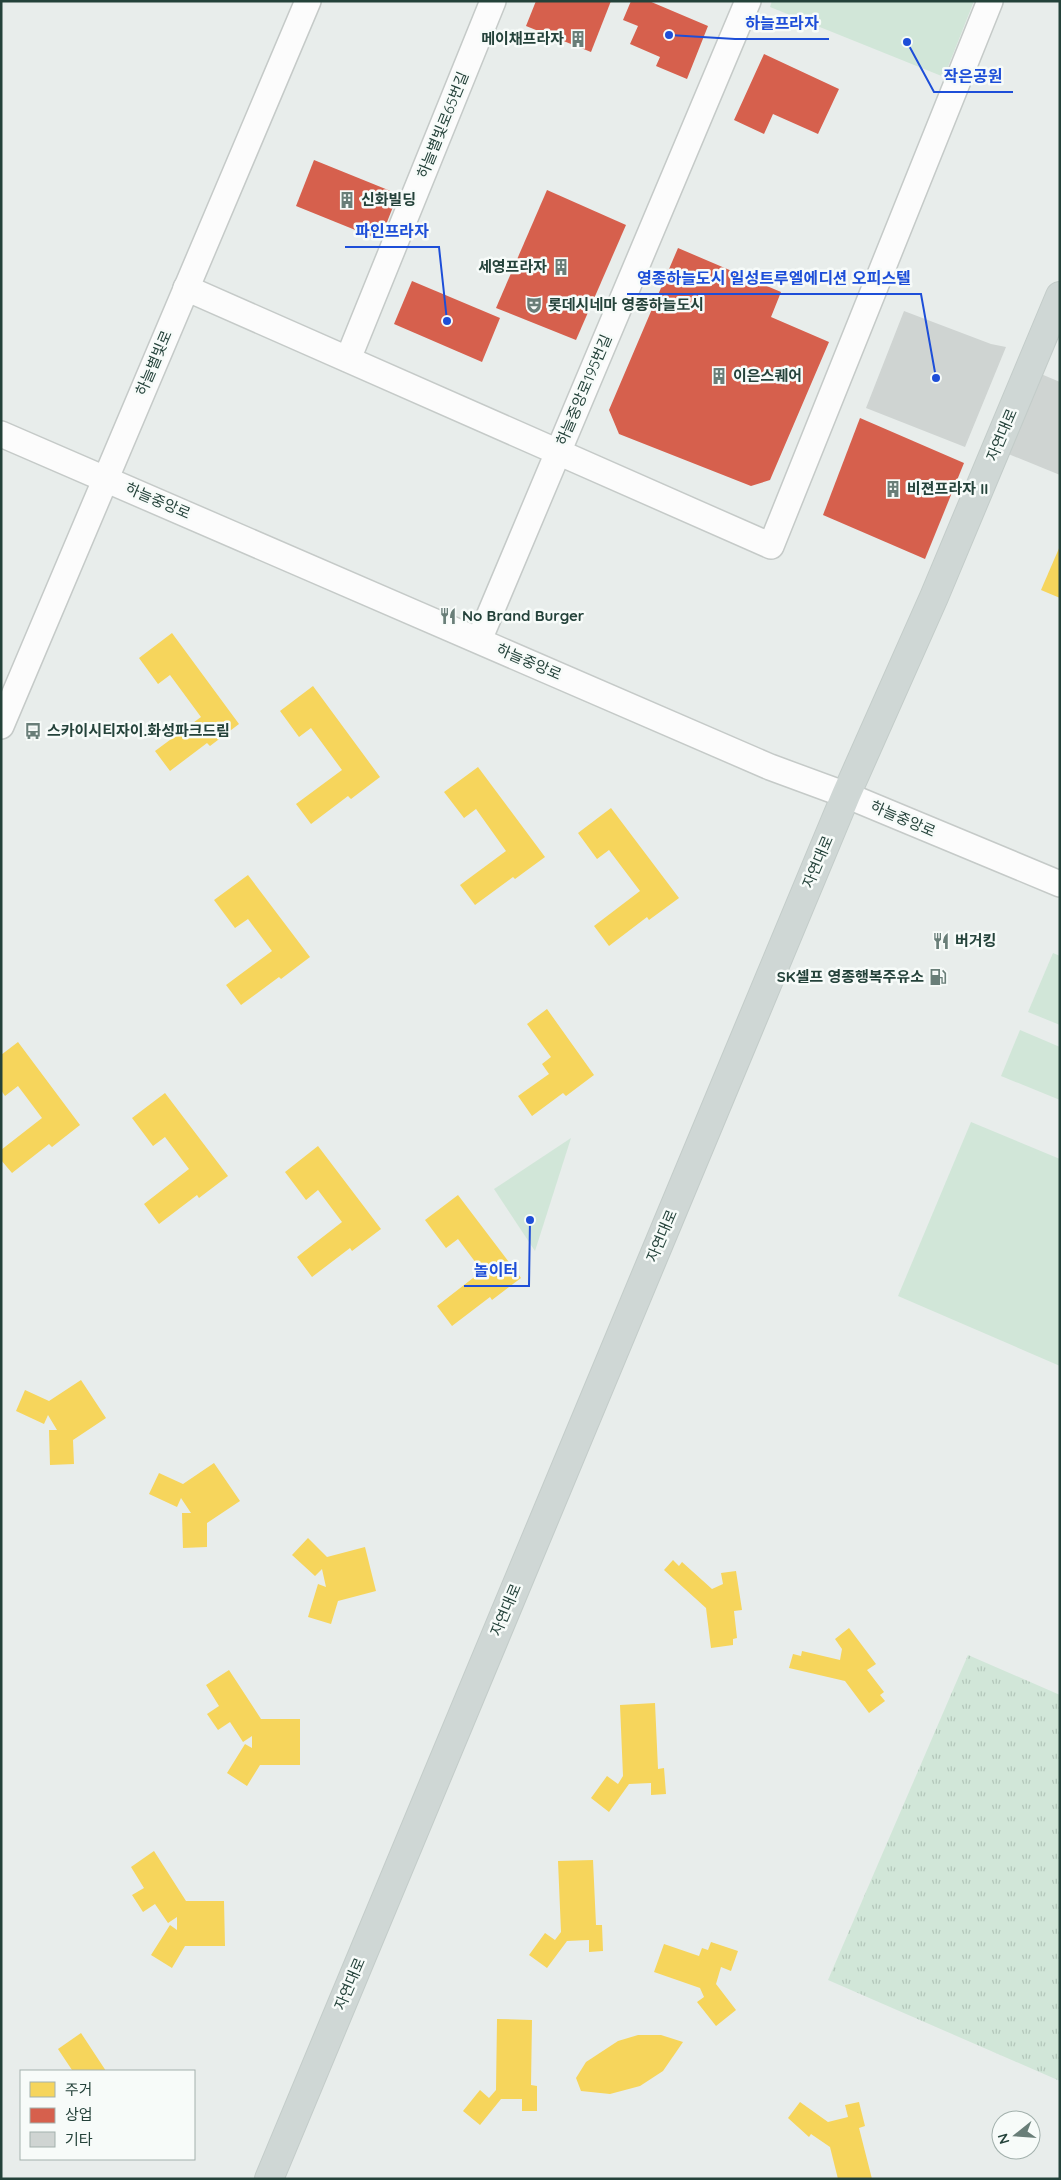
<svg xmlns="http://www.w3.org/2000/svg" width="1061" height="2180" font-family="Quicksand,'Noto Sans KR',sans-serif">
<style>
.grass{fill:url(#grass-tufts)}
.green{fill:#d1e6d8}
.homes{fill:#f6d55c}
.shops{fill:#d6604d}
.building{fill:#cfd4d2}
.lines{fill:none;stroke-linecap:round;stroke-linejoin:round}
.minor-casing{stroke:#c5cac8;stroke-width:28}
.major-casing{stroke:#c3ccc9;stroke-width:30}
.minor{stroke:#fcfcfc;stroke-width:25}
.major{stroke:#cfd7d5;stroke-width:28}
.labels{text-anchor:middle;stroke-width:5;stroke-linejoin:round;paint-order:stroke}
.poi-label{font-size:15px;font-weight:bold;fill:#24423a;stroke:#f7fbf9;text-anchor:start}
.street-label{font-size:15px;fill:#24423a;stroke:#f7fbf9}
.leader{fill:none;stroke:#1d4ed8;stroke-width:2}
.callout-dot{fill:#1d4ed8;stroke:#f7fbf9;stroke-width:2}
.callout-label{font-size:16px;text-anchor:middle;font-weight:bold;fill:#1d4ed8;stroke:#f7fbf9;stroke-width:5;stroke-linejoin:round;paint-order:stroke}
</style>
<defs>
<pattern id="grass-tufts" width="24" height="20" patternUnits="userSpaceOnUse" patternTransform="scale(1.25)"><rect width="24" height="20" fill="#d1e6d8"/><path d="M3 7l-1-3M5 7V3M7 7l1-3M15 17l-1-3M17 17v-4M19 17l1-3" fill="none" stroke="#b3c6ba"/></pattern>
</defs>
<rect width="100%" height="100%" fill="#e8edeb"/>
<path class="grass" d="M968,1655L1060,1695V2081L828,1980Z"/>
<g class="green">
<path d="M772,1H974L944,77L770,7Z"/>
<path d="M1053,953L1060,956V1025L1028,1012Z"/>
<path d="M1020,1030L1060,1047V1100L1001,1076Z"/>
<path d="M971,1122L1060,1159V1366L898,1296Z"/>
<path d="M571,1138L535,1251L494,1189Z"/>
</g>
<g class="homes">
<path d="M1060,546V598L1041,590Z"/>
<path d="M172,633L239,724L210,746L207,743L170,771L155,751L201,717L170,675L158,684L139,658Z"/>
<path d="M313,686L380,777L351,799L348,796L311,824L296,804L342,770L311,728L299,737L280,711Z"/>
<path d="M478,767L545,857L515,879L513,877L475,905L460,885L506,851L476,809L464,818L444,792Z"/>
<path d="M611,808L679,898L649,920L647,917L609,946L594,926L640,891L609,850L597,859L578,833Z"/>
<path d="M248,875L310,957L281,979L279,977L241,1005L226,985L272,951L248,919L235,928L214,900Z"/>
<path d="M547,1009L594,1075L566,1096L563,1093L532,1116L518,1096L549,1074L542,1064L551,1057L527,1024Z"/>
<path d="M18,1042L80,1125L52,1147L49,1144L12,1173L1,1160V1150L42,1118L18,1086L5,1096L1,1090V1055Z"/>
<path d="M165,1093L228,1176L199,1198L197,1195L159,1224L144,1204L189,1169L165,1137L153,1146L132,1118Z"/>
<path d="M318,1146L381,1229L352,1251L350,1248L312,1277L297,1257L342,1222L318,1190L306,1200L285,1172Z"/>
<path d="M458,1195L521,1278L492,1300L490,1297L452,1326L437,1306L482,1271L458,1239L446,1248L425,1220Z"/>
<path d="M81,1380L106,1418L73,1440L74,1464L50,1465L49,1430H57L48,1415L44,1424L16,1411L25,1390L49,1401Z"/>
<path d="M214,1463L240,1501L207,1523V1547L183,1548L182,1513H191L181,1498L177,1507L149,1494L159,1473L183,1484Z"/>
<path d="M308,1538L327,1557L365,1547L376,1591L338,1601L331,1624L308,1617L318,1584L326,1587L322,1569L315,1576L292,1555Z"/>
<path d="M673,1560L679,1566L682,1562L712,1589L723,1584L721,1573L736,1571L742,1610L734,1611L737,1638L733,1639V1645L711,1648L706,1608L664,1570Z"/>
<path d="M849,1628L876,1664L867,1670L884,1692L880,1695L885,1701L869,1713L845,1681L789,1668L793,1654L801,1656L802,1651L840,1660L842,1649L835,1639Z"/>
<path d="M229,1670L261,1719H300V1765H260L247,1786L227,1773L245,1744L252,1748V1736L243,1742L230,1722L218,1730L207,1714L219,1706L206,1685Z"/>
<path d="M655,1703L658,1769L664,1768L666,1794L651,1795V1783L629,1784L609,1812L591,1798L607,1776L618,1784L623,1776L620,1705Z"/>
<path d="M154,1851L186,1901H224L225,1946H185L172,1968L151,1955L170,1925L177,1930V1917L168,1923L155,1904L143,1912L132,1895L144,1888L131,1867Z"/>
<path d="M593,1860L596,1925H602L603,1951L589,1952V1940L567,1941L547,1968L529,1955L545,1933L555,1940L561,1932L558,1861Z"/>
<path d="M711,1942L738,1951L731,1971L721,1967L716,1984L736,2010L716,2026L697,2002L704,1997L700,1988L654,1972L664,1944L699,1956L702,1948L708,1950Z"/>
<path d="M497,2019L532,2020L531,2085L537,2086V2111H522V2099H501L480,2125L463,2111L480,2090L489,2098L496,2090Z"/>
<path d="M81,2033L106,2071H69L72,2070L58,2049Z"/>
<path d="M638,2035H661L683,2042L663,2071L640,2086L610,2094L581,2091L576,2078L586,2062L618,2041Z"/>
<path d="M800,2102L828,2122L848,2117L845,2105L859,2102L865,2126L859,2128L872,2179H838L830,2147L811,2134L809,2137L788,2118Z"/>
</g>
<g class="shops">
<path d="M536,1H611L591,52L526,26Z"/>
<path d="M631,1H649L708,26L687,79L656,66L660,57L630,44L638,26L623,20Z"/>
<path d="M764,54L839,89L818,134L773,114L764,134L734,120Z"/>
<path d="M314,160L398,194L380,240L296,206Z"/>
<path d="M547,190L626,225L576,340L496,308Z"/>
<path d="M678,248L781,292L771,317L829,342L770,480L751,486L619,434L609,410Z"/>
<path d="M412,281L500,318L482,362L394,324Z"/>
<path d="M860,418L964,463L925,559L823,515Z"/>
</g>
<g class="building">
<path d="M904,311L991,344L1006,347L965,447L866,408Z"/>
<path d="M1041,374L1060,382V475L1006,453Z"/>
</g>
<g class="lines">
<g class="minor-casing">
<g id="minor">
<path d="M186,288L771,546L990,1"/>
<path d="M348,359L493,1"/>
<path d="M1,434L770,767L846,795L1060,884"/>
<path d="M479,640L748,1"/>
<path d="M1,726L308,1"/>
</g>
</g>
<g class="major-casing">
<path id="major" d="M269,2179L846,795L934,597L1060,296"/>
</g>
<use href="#minor" class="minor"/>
<use href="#major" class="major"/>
</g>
<defs>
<g id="building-bare" transform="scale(1.35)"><path d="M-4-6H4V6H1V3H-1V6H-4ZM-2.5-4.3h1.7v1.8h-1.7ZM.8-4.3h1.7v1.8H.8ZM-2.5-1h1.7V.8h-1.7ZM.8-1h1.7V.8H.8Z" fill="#697e78" stroke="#f7fbf9" stroke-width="2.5" paint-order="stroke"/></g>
<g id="theatre-bare" transform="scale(1.35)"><path d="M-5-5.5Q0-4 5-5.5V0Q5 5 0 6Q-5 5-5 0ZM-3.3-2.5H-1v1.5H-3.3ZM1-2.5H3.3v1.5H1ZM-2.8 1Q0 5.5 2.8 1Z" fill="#697e78" stroke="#f7fbf9" stroke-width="2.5" paint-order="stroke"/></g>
<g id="restaurant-bare" transform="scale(1.35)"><path d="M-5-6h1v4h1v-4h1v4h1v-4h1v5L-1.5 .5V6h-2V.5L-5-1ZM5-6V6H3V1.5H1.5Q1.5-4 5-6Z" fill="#697e78" stroke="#f7fbf9" stroke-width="2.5" paint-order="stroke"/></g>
<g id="bus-bare" transform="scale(1.35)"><path d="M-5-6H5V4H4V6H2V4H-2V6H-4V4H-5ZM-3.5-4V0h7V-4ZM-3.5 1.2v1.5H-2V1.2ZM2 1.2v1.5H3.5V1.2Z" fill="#697e78" stroke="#f7fbf9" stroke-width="2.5" paint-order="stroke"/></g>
<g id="fuel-bare" transform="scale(1.35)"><path d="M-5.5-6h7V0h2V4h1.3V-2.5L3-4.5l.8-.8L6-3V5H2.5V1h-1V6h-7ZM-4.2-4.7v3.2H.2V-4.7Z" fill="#697e78" stroke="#f7fbf9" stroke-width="2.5" paint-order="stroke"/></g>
</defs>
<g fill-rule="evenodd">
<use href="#building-bare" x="578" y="39"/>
<use href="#building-bare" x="347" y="200"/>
<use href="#building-bare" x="561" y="267"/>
<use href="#theatre-bare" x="534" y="305"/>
<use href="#building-bare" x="719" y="376"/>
<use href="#building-bare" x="893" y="489"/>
<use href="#restaurant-bare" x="448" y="616"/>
<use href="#bus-bare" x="33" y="731"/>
<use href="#restaurant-bare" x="941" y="941"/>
<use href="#fuel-bare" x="938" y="977"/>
</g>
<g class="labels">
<g class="poi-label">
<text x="564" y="44" text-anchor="end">메이채프라자</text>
<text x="361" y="205">신화빌딩</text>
<text x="547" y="272" text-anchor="end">세영프라자</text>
<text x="548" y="310">롯데시네마 영종하늘도시</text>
<text x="733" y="381">이은스퀘어</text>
<text x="907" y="494">비젼프라자 II</text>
<text x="462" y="621">No Brand Burger</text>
<text x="47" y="736">스카이시티자이.화성파크드림</text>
<text x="955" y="946">버거킹</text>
<text x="924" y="982" text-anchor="end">SK셀프 영종행복주유소</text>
</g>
<g class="street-label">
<text transform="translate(443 125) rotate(-68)" y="5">하늘별빛로65번길</text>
<text transform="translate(154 363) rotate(-67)" y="5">하늘별빛로</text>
<text transform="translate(584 390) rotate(-67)" y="5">하늘중앙로195번길</text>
<text transform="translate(1002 435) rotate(-67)" y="5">자연대로</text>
<text transform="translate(158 501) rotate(23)" y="5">하늘중앙로</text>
<text transform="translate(529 662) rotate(23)" y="5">하늘중앙로</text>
<text transform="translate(903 819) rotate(23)" y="5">하늘중앙로</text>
<text transform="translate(818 862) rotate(-67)" y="5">자연대로</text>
<text transform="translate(662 1236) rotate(-67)" y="5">자연대로</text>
<text transform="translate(506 1610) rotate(-67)" y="5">자연대로</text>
<text transform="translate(350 1984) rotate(-67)" y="5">자연대로</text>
</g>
</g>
<path class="leader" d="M669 35L735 39H829M907 42L934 92H1013M447 321L439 247H345M936 378L921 294H627M530 1220L529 1286H464"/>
<g class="callout-dot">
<circle cx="669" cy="35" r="5"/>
<circle cx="907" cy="42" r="5"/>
<circle cx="447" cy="321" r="5"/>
<circle cx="936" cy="378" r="5"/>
<circle cx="530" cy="1220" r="5"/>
</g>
<g class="callout-label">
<text x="782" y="29">하늘프라자</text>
<text x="973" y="82">작은공원</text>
<text x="392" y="237">파인프라자</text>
<text x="774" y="284">영종하늘도시 일성트루엘에디션 오피스텔</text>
<text x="496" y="1276">놀이터</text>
</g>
<rect width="1061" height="2180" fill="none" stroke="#24423a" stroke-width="5"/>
<rect x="20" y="2070" width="175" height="90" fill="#f7fbf9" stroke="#a3b1ad"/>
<rect x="30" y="2082" width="25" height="15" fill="#f6d55c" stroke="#a3b1ad"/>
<text x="65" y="2095" font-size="15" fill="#24423a">주거</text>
<rect x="30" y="2108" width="25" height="15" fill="#d6604d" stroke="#a3b1ad"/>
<text x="65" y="2120" font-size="15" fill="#24423a">상업</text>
<rect x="30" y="2132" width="25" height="15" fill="#cfd4d2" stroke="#a3b1ad"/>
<text x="65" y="2145" font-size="15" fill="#24423a">기타</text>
<g transform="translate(1016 2135) rotate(253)"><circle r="24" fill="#f7fbf9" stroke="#a3b1ad"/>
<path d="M0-4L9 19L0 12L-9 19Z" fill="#697e78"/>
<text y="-8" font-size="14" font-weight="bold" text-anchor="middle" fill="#24423a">N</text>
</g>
</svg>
